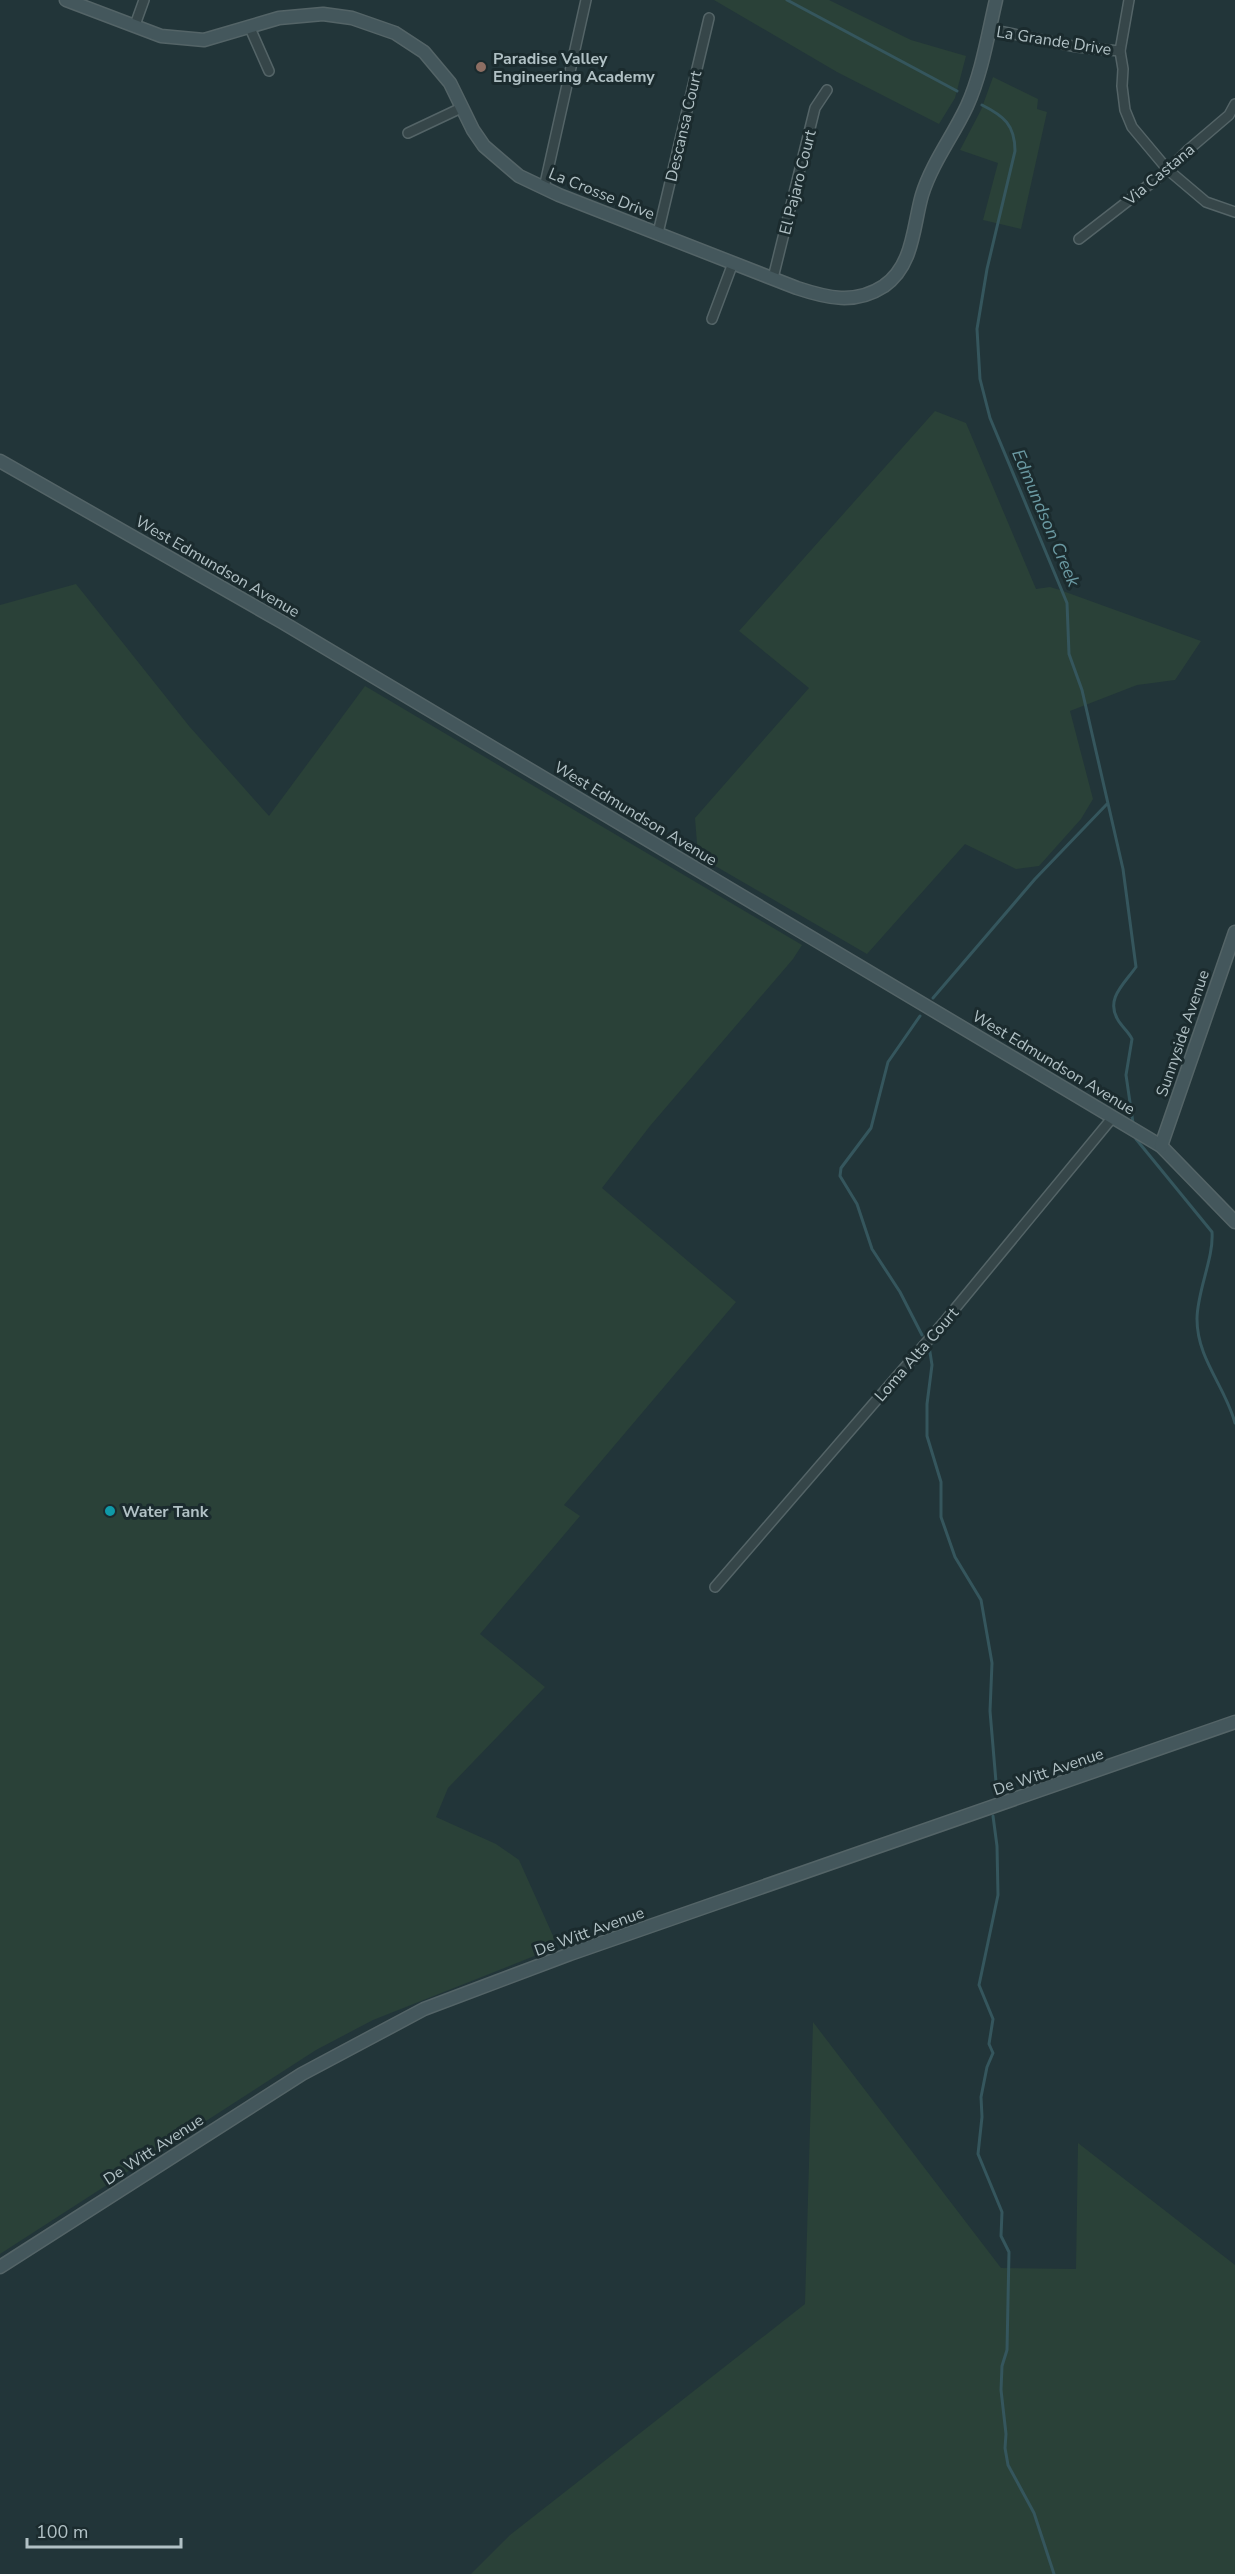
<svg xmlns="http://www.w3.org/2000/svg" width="1235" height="2574" font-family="'Nunito Sans',sans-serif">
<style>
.green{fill:#2a4138}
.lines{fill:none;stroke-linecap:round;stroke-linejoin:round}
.stream{stroke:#35565d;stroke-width:3}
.street-casing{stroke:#546467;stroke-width:12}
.secondary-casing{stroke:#546467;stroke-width:15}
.street{stroke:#364649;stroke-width:9}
.secondary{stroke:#44575c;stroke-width:12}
.education-dot{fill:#8d6e63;stroke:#1b2b2e;stroke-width:2}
.culture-dot{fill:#0f9aa8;stroke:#1b2b2e;stroke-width:2}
.labels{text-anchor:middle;stroke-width:6;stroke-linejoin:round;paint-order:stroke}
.street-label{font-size:16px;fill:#b1c1c5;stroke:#1b2b2e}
.poi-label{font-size:16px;font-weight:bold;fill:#b1c1c5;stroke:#1b2b2e;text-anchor:start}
.water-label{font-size:18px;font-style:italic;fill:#6b9aa3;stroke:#1b2b2e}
</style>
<rect width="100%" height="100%" fill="#223539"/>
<g class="green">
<path d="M714,0H829L911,40L966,56L955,98L939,124L837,72Z"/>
<path d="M993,77L1038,99L1037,109L1047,112L1021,229L983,220L998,163L960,150L981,110Z"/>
<path d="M935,411L966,423L1036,589L1050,587L1060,590L1201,641L1175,680L1137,685L1070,711L1093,799L1081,819L1039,866L1016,869L965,844L867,954L698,856L695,818L809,688L739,631Z"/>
<path d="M76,584L189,726L269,816L365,686L802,945L793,959L650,1126L602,1188L736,1302L564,1505L580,1516L480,1634L545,1687L448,1788L436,1817L496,1844L519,1860L554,1938L552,1949L373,2020L316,2050L0,2254V605Z"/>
<path d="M813,2022L1001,2268L1076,2269L1078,2143L1235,2265V2574H471L510,2535L805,2304Z"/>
</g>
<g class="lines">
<g class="stream">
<path d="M787,0L957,91"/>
<path d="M982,105C1004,116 1015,125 1015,151L987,269L977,329L980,379L990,418L1067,603L1069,654L1082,690L1123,869L1136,967C1124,984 1105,999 1118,1020C1122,1027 1129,1032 1132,1039L1126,1075L1133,1123"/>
<path d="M933,998L1035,879L1107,804"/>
<path d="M920,1016L888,1062L871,1128L841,1168L840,1176L857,1204L872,1249L900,1292L922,1335"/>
<path d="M1136,1139L1212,1232C1214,1258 1197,1291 1197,1319C1197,1359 1225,1386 1235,1423"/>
<path d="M929,1346L932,1365L927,1404V1436L941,1482V1517L955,1557L981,1600L992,1663L990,1711L996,1782"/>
<path d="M993,1816L997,1846L998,1895L979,1985L993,2019L989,2044L993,2053L987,2067L981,2097L982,2117L978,2154L1002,2212L1001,2236L1009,2252L1007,2350L1002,2366L1001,2390L1006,2434L1005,2448L1008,2465L1034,2513L1054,2574"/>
</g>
<g class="street-casing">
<g id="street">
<path d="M1129,0L1120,51L1123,69L1122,86L1125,110L1132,127L1168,170"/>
<path d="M135,25L144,0"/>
<path d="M250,28L269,71"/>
<path d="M989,29L1077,47L1120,51"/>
<path d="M408,133L461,108"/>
<path d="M1167,169L1206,202L1235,212"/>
<path d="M544,188L586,0"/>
<path d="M658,233L709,18"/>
<path d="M1079,239L1168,170L1188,150L1229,115L1235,104"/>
<path d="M773,278L815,108L827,90"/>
<path d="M712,319L733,263"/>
<path d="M715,1587L944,1322L1113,1117"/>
</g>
</g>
<g class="secondary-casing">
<g id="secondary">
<path d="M66,0L161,36L204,40L279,18L323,14L352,18L395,33L424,52L450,83L473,130L484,146L519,176L559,195L797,288C827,298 855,305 884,286C914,265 913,226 922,195C932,163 953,136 967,106C982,73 988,34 996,0"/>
<path d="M0,461L282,622L1161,1146L1235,1222"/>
<path d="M1161,1146L1235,932"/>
<path d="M0,2267L302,2074L424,2009L570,1954L1235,1722"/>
</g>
</g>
<use href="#street" class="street"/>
<use href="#secondary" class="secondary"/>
</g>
<circle class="education-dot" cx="481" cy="67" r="6"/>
<circle class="culture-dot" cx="110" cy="1511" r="6"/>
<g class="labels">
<g class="street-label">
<text transform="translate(1054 40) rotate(9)" y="6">La Grande Drive</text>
<text transform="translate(683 126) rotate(-77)" y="6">Descansa Court</text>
<text transform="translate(1159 174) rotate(-40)" y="6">Via Castana</text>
<text transform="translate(797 182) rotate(-76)" y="6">El Pajaro Court</text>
<text transform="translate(602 193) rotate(22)" y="6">La Crosse Drive</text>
<text transform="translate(218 566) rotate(30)" y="6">West Edmundson Avenue</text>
<text transform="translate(636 813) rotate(31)" y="6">West Edmundson Avenue</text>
<text transform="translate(1182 1033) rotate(-71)" y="6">Sunnyside Avenue</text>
<text transform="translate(1054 1062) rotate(31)" y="6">West Edmundson Avenue</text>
<text transform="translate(916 1354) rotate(-49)" y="6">Loma Alta Court</text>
<text transform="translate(1048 1771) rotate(-19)" y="6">De Witt Avenue</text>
<text transform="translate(589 1931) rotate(-20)" y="6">De Witt Avenue</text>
<text transform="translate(153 2149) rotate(-33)" y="6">De Witt Avenue</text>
</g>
<g class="poi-label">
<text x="493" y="64">Paradise Valley<tspan x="493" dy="18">Engineering Academy</tspan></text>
<text x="122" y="1517">Water Tank</text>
</g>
<g class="water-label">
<text transform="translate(1046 518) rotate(67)" y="6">Edmundson Creek</text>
</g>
</g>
<path d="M27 2538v9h154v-9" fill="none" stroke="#b1c1c5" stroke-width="3"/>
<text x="36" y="2538" font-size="18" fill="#b1c1c5" stroke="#1b2b2e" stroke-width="4.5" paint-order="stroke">100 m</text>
</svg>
